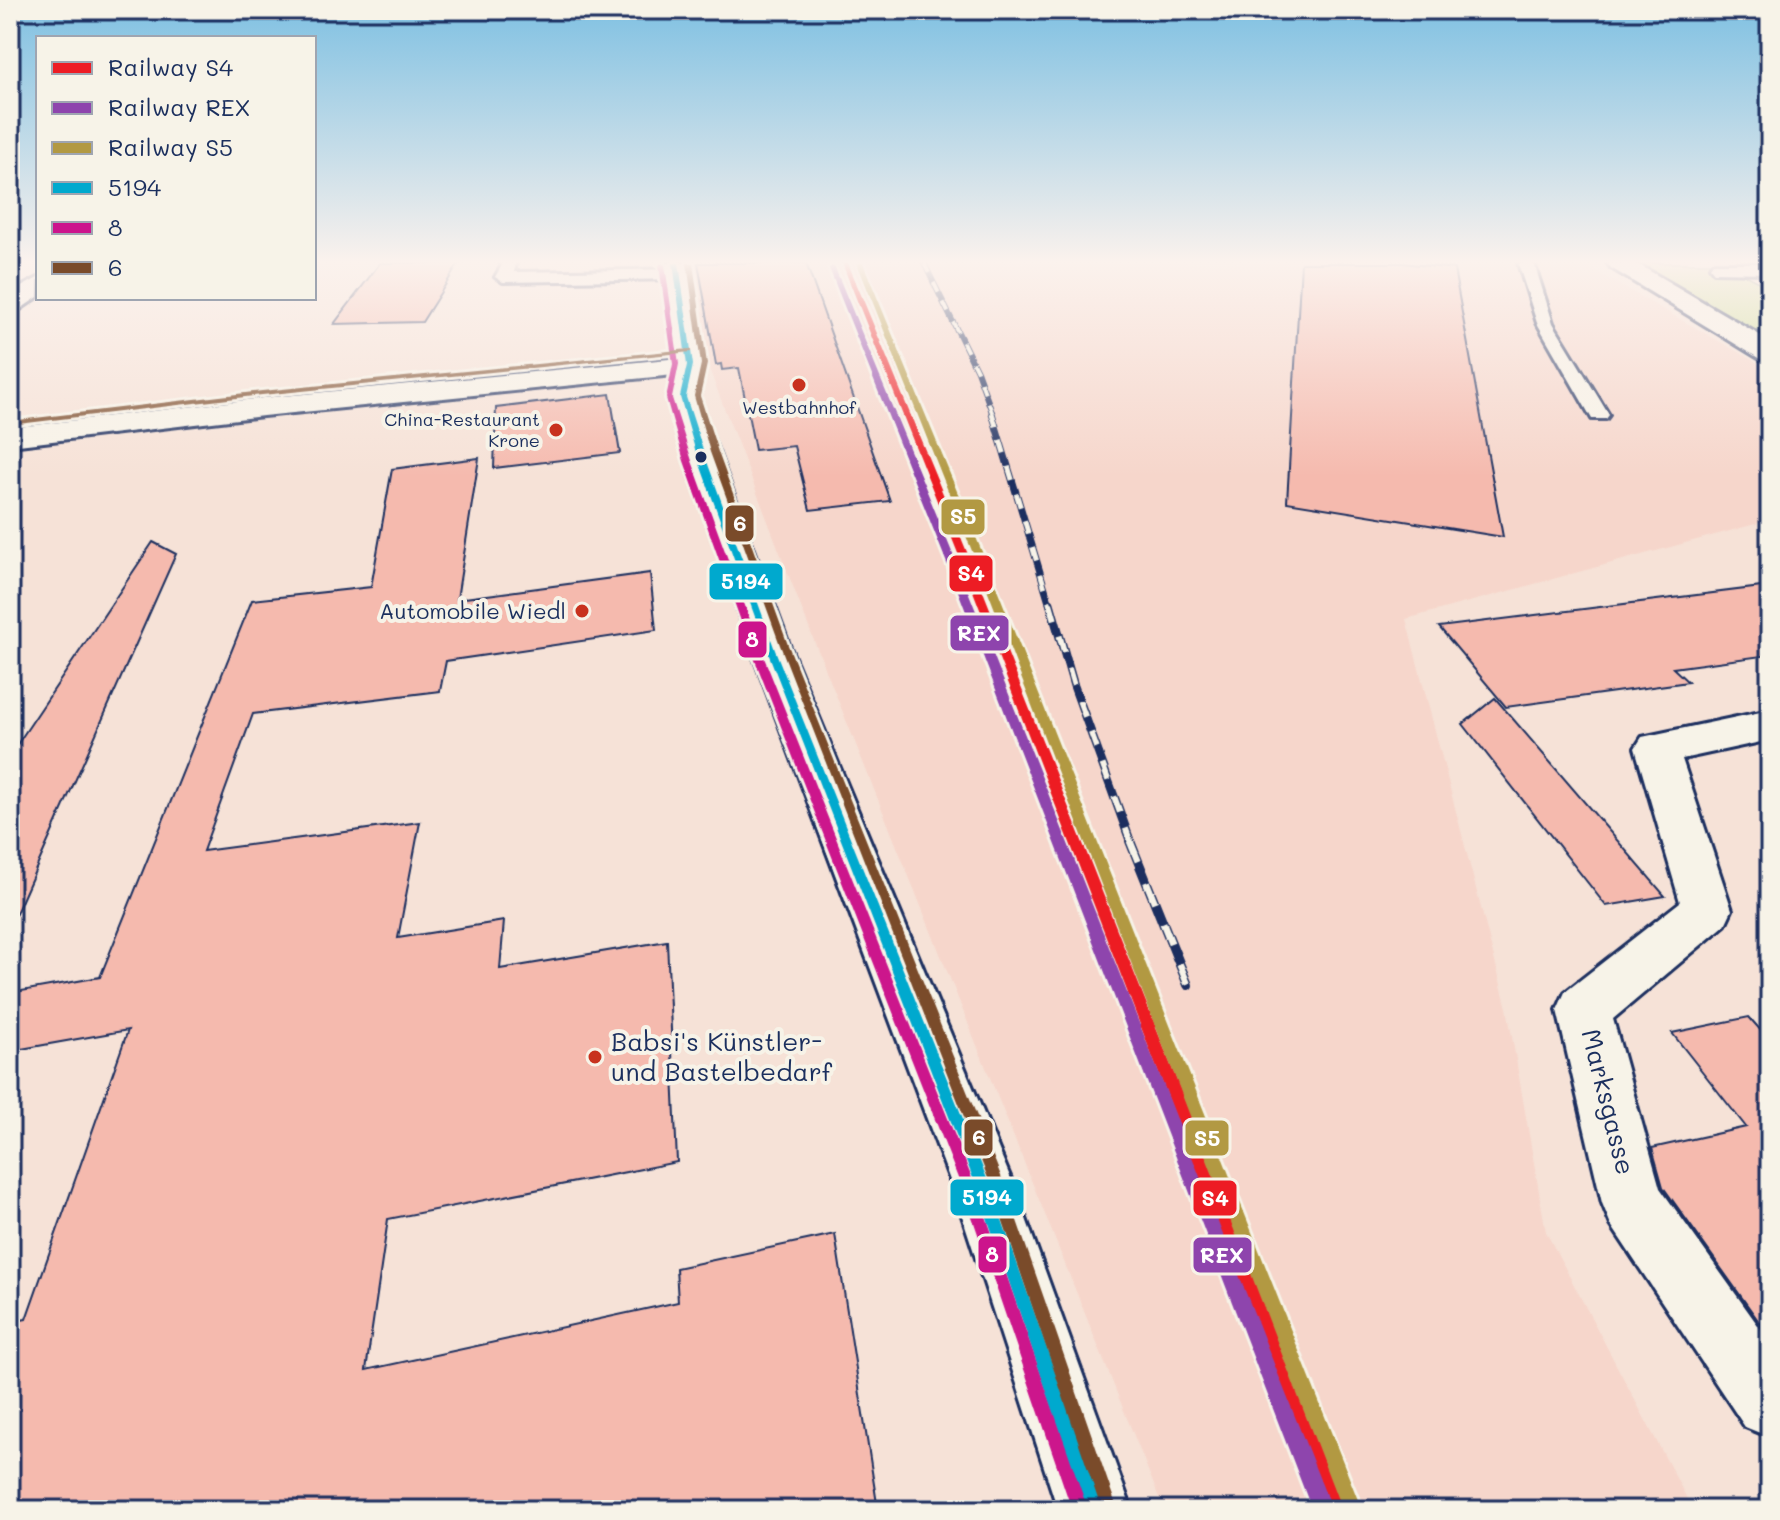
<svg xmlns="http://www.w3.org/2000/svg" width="1780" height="1520" font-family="Mali,sans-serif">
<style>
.built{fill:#f6d6cb}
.green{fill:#c9de94;stroke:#728679;stroke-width:2}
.building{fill:#f5baae;stroke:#1b2f5e;stroke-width:2}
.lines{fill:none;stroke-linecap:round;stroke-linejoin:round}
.service-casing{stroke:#1b2f5e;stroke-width:6}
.minor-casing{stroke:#1b2f5e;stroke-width:6}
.tertiary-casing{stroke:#1b2f5e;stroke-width:6}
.secondary-casing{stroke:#1b2f5e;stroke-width:6}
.service{fill:#f7f3e8;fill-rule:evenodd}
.minor{fill:#f7f3e8;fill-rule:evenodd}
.tertiary{fill:#f7f3e8;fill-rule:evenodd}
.secondary{fill:#f7f3e8;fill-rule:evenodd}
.rail-far3-casing{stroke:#1b2f5e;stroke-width:6}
.rail-far2-casing{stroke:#1b2f5e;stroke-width:7}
.rail-far1-casing{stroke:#1b2f5e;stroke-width:9}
.rail-casing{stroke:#1b2f5e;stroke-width:10}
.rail-far3{stroke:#f7f3e8;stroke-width:4;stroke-dasharray:11;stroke-linecap:butt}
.rail-far2{stroke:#f7f3e8;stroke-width:5;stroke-dasharray:14;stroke-linecap:butt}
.rail-far1{stroke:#f7f3e8;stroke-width:6;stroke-dasharray:17;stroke-linecap:butt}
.rail{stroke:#f7f3e8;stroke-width:7;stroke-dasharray:22;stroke-linecap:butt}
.bus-1-casing{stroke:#f7f3e8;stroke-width:6}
.bus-2-casing{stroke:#f7f3e8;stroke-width:6}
.bus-3-casing{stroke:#f7f3e8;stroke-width:6}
.bus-1{fill:#00a9ce;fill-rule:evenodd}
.bus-2{fill:#cc148c;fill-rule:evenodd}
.bus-3{fill:#7a4b2a;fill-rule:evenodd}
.rail-1-casing{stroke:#f7f3e8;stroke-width:6}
.rail-2-casing{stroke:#f7f3e8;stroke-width:6}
.rail-3-casing{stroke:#f7f3e8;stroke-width:6}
.rail-1{fill:#ed1c24;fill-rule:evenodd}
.rail-2{fill:#8e44ad;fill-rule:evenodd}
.rail-3{fill:#b29943;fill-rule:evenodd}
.poi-dot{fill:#c8321e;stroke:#f7f3e8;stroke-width:3}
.bus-dot{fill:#1b2f5e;stroke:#f7f3e8;stroke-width:3}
.labels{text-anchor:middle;stroke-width:8;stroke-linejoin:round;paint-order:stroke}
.far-poi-label{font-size:18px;fill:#1b2f5e;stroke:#f7f3e8}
.poi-label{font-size:22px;fill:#1b2f5e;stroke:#f7f3e8;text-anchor:end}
.near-poi-label{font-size:26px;fill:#1b2f5e;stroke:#f7f3e8;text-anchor:start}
.near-street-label{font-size:26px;fill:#1b2f5e;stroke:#f7f3e8}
.line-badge{stroke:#f7f3e8;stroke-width:3}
.badge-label{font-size:22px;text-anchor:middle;font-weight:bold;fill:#fff}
</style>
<rect width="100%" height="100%" fill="#f6e2d7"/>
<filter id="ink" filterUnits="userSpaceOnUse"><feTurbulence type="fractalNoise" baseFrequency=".0125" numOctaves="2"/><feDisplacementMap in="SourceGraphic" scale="16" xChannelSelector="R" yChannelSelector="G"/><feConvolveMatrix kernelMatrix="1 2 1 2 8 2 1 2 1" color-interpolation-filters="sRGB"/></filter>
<g filter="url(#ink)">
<path class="built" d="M692,263H1581L1770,370V520L1406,619L1507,1008L1546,1232L1693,1510H1164L811,633L708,366Z"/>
<path class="green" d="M1636,263H1723L1770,288V340Z"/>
<g class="building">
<path d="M380,263H459L422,322L334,324Z"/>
<path d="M698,263H806L890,501L810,510L794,446L755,450L739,368L722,370L721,364L716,365Z"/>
<path d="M1301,263H1403L1454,269L1503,537L1287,502Z"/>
<path d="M610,394L620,453L494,468L496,408Z"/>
<path d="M479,458L457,599L650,573L656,630L446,661L440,691L253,714L203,851L420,822L398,938L504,921L500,969L667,941L677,1162L388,1219L366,1370L678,1302L676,1268L835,1234L878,1510H10V1322L26,1319L128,1030L10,1051V993L100,977L252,600L371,587L392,469Z"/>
<path d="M153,542L176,554L10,927V755Z"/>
<path d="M1770,586V655L1673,668L1688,682L1506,707L1439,627Z"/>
<path d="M1495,698L1665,896L1606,906L1463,724Z"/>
<path d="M1749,1017L1770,1041V1337L1663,1187L1652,1148L1746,1127L1672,1033Z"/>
</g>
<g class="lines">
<g class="service-casing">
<g id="service">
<path d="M500,263H516L514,272L677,269L685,274L677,279L503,282L495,277L502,265Z"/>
<path d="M1518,263H1534L1553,323L1609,415L1606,419H1592L1537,323Z"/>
</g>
</g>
<g class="minor-casing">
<g id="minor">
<path d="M1607,263H1636L1770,341V361L1760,359L1611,268Z"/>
<path d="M1713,263H1770V273L1714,272L1710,267Z"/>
<path d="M1770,710V740L1682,759L1732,910L1725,925L1613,1019L1660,1188L1770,1342V1437L1745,1427L1611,1225L1602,1203L1557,1010L1565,992L1680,902L1635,748L1642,737Z"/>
</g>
</g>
<g class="tertiary-casing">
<g id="tertiary">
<path d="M664,263H688L704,365L700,371L690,373L680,371L676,365Z"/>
<path d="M38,278V297L19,310L10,313V293Z"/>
</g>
</g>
<g class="secondary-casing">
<path id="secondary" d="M690,357L700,359L704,365L698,397L791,650L1016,1191L1132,1510H1058L954,1191L751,650L685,456L668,397L674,375L263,416L10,446V428L263,398Z"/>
</g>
<use href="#service" class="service"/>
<use href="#minor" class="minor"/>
<use href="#tertiary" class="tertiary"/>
<use href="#secondary" class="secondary"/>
<g class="rail-far3-casing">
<path id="rail-far3" d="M924,263L977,371L993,415"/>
</g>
<g class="rail-far2-casing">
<path id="rail-far2" d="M992,413L1050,605"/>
</g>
<g class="rail-far1-casing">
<path id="rail-far1" d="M1050,603L1074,686L1131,843"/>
</g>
<g class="rail-casing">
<path id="rail" d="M1130,841L1188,985"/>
</g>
<use href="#rail-far3" class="rail-far3"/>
<use href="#rail-far2" class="rail-far2"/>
<use href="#rail-far1" class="rail-far1"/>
<use href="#rail" class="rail"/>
<g class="bus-1-casing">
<path id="bus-1" d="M673,263H679L693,365L686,397L705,456L775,650L992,1191L1103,1510H1087L978,1191L767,650L697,456L680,397L687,365Z"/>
</g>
<g class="bus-2-casing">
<path id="bus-2" d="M662,263L665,265L679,364L672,398L692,461L763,655L979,1196L1088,1510H1072L965,1196L753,655L684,461L666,398L673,364L659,265Z"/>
</g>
<g class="bus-3-casing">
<g id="bus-3">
<path d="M687,263H693L707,364L700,396L718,452L788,645L1005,1186L1116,1505L1114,1510H1102L1100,1505L991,1186L780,645L710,452L694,396L701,364Z"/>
<path d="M689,349L691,350V352L262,395L10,425V421L262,391Z"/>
</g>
</g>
<use href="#bus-1" class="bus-1"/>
<use href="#bus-2" class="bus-2"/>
<use href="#bus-3" class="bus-3"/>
<g class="rail-1-casing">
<path id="rail-1" d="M842,263H848L981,586L1347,1510H1327L971,586Z"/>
</g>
<g class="rail-2-casing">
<path id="rail-2" d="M832,266L835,268L968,591L1332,1510H1312L958,591L829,268Z"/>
</g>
<g class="rail-3-casing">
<path id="rail-3" d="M857,263H863L994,581L1360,1505L1358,1510H1342L1340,1505L984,581Z"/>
</g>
<use href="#rail-1" class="rail-1"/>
<use href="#rail-2" class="rail-2"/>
<use href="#rail-3" class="rail-3"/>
</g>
</g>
<linearGradient id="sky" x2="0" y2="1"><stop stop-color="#7ec0e2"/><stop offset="0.55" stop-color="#fbf2ed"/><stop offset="1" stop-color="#fbf2ed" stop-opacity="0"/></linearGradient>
<rect width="1780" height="476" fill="url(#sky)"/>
<g class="poi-dot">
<circle cx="799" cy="385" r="8"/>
<circle cx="556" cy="430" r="8"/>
<circle cx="582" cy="611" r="8"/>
<circle cx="595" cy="1057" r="8"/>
</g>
<circle class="bus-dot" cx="701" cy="457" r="7"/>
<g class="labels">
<g class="far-poi-label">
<text x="799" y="414">Westbahnhof</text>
<text x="540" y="426" text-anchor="end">China-Restaurant<tspan x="540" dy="21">Krone</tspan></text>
</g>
<g class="poi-label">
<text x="566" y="619">Automobile Wiedl</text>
</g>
<g class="near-poi-label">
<text x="611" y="1051">Babsi's Künstler-<tspan x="611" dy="30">und Bastelbedarf</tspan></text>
</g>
<g class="near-street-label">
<text transform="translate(1608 1102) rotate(76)" y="9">Marksgasse</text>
</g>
</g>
<g class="line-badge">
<rect x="940" y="498" width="46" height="38" rx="8" fill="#b29943"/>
<rect x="724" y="504" width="31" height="39" rx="8" fill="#7a4b2a"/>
<rect x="948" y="554" width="46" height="39" rx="8" fill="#ed1c24"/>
<rect x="708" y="562" width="76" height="39" rx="8" fill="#00a9ce"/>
<rect x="949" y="614" width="61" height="38" rx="8" fill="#8e44ad"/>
<rect x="737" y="620" width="31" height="39" rx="8" fill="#cc148c"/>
<rect x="963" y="1118" width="31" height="39" rx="8" fill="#7a4b2a"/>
<rect x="1184" y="1119" width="46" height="38" rx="8" fill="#b29943"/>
<rect x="949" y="1178" width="76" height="39" rx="8" fill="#00a9ce"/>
<rect x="1192" y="1179" width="46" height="38" rx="8" fill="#ed1c24"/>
<rect x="977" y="1235" width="31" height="39" rx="8" fill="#cc148c"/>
<rect x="1192" y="1236" width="61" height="38" rx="8" fill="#8e44ad"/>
</g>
<g class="badge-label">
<text x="963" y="524">S5</text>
<text x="740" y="531">6</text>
<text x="971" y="581">S4</text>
<text x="746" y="589">5194</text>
<text x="979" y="641">REX</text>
<text x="752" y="647">8</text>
<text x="979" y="1145">6</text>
<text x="1207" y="1146">S5</text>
<text x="987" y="1205">5194</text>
<text x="1215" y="1206">S4</text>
<text x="992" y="1262">8</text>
<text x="1222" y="1263">REX</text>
</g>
<rect width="1780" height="1520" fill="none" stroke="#f7f3e8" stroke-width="40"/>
<rect x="20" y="20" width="1740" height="1480" fill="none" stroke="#1b2f5e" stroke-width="3" filter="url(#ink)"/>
<rect x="36" y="36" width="280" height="264" fill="#f7f3e8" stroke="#9fa5b1" stroke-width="2"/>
<rect x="52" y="62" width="40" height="12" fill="#ed1c24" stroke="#9fa5b1" stroke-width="2"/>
<text x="108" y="76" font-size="24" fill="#1b2f5e">Railway S4</text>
<rect x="52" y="102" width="40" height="12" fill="#8e44ad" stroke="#9fa5b1" stroke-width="2"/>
<text x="108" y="116" font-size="24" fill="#1b2f5e">Railway REX</text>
<rect x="52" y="142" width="40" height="12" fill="#b29943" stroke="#9fa5b1" stroke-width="2"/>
<text x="108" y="156" font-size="24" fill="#1b2f5e">Railway S5</text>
<rect x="52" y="182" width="40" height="12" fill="#00a9ce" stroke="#9fa5b1" stroke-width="2"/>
<text x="108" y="196" font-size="24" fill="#1b2f5e">5194</text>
<rect x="52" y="222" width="40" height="12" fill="#cc148c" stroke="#9fa5b1" stroke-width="2"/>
<text x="108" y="236" font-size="24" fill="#1b2f5e">8</text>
<rect x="52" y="262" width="40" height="12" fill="#7a4b2a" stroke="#9fa5b1" stroke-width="2"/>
<text x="108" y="276" font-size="24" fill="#1b2f5e">6</text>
</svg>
